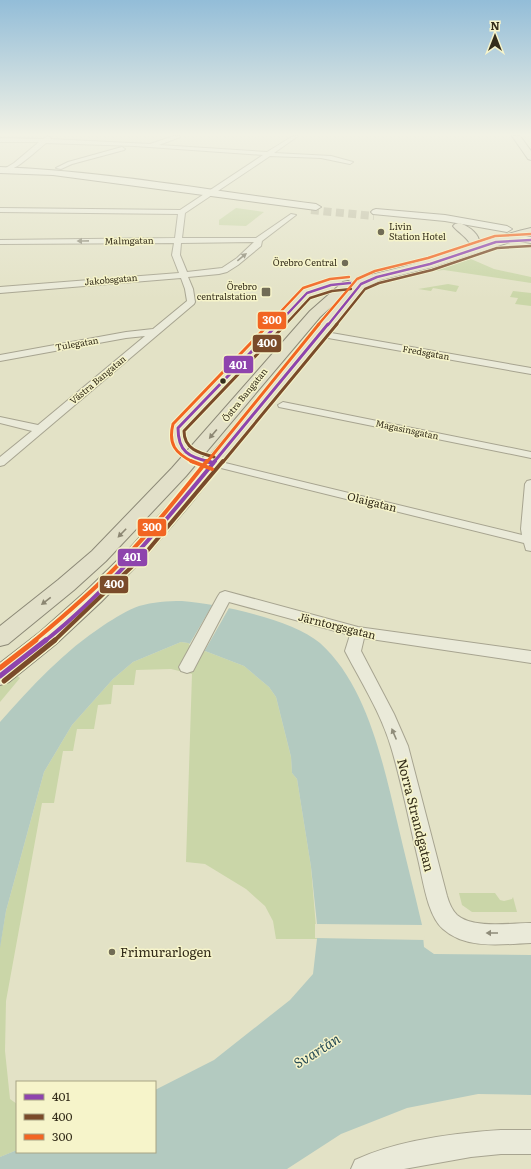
<svg xmlns="http://www.w3.org/2000/svg" width="531" height="1169" viewBox="0 0 531 1169" font-family="Literata,serif">
<style>
.green{fill:#cad6a8}
.water{fill:#b3cac0}
.pier{fill:#e3e2c6}
.lines{fill:none;stroke-linecap:round;stroke-linejoin:round}
.secondary-tunnel{stroke:#c0bea4;stroke-width:8;stroke-dasharray:8 4.5;stroke-linecap:butt}
.street-casing{stroke:#a7a490;stroke-width:2}
.secondary-casing{stroke:#979480;stroke-width:2}
.primary-casing{stroke:#8c8977;stroke-width:2}
.street{fill:#eaead9;fill-rule:evenodd}
.secondary{fill:#eaead9;fill-rule:evenodd}
.primary{fill:#e2e0c9;fill-rule:evenodd}
.bus-1-far3-casing{stroke:#f6f4ca;stroke-width:4}
.bus-1-far2-casing{stroke:#f6f4ca;stroke-width:5}
.bus-1-far1-casing{stroke:#f6f4ca;stroke-width:7}
.bus-1-casing{stroke:#f6f4ca;stroke-width:8}
.bus-2-far3-casing{stroke:#f6f4ca;stroke-width:4}
.bus-2-far2-casing{stroke:#f6f4ca;stroke-width:5}
.bus-2-far1-casing{stroke:#f6f4ca;stroke-width:7}
.bus-2-casing{stroke:#f6f4ca;stroke-width:8}
.bus-3-far3-casing{stroke:#f6f4ca;stroke-width:4}
.bus-3-far2-casing{stroke:#f6f4ca;stroke-width:5}
.bus-3-far1-casing{stroke:#f6f4ca;stroke-width:7}
.bus-3-casing{stroke:#f6f4ca;stroke-width:8}
.bus-1-far3{stroke:#8e44ad;stroke-width:2.5}
.bus-1-far2{stroke:#8e44ad;stroke-width:3}
.bus-1-far1{stroke:#8e44ad;stroke-width:4}
.bus-1{stroke:#8e44ad;stroke-width:5}
.bus-2-far3{stroke:#7a4b2a;stroke-width:2.5}
.bus-2-far2{stroke:#7a4b2a;stroke-width:3}
.bus-2-far1{stroke:#7a4b2a;stroke-width:4}
.bus-2{stroke:#7a4b2a;stroke-width:5}
.bus-3-far3{stroke:#f26522;stroke-width:2.5}
.bus-3-far2{stroke:#f26522;stroke-width:3}
.bus-3-far1{stroke:#f26522;stroke-width:4}
.bus-3{stroke:#f26522;stroke-width:5}
.oneway{fill:#8f8c7a}
.oneway2{fill:#8b8672}
.poi-dot{fill:#716c56;stroke:#f6f4ca;stroke-width:1.5}
.bus-dot{fill:#342d1a;stroke:#f6f4ca;stroke-width:1.5}
.labels{text-anchor:middle;stroke-width:3;stroke-linejoin:round;paint-order:stroke}
.far-poi-label{font-size:9px;fill:#342d1a;stroke:#f6f4ca;text-anchor:end}
.far-street-label{font-size:9px;fill:#342d1a;stroke:#f6f4ca}
.street-label{font-size:11px;fill:#342d1a;stroke:#f6f4ca}
.near-street-label{font-size:13px;fill:#342d1a;stroke:#f6f4ca}
.near-poi-label{font-size:13px;fill:#342d1a;stroke:#f6f4ca;text-anchor:start}
.near-water-label{font-size:14px;font-style:italic;fill:#284c55;stroke:#f6f4ca}
.line-badge{stroke:#f6f4ca;stroke-width:1.5}
.badge-label{font-size:11px;text-anchor:middle;font-weight:bold;fill:#fff}
</style>
<rect width="100%" height="100%" fill="#e3e2c6"/>
<!-- green -->
<g class="green">
<path d="M236,208L264,212L246,226L219,225V220Z"/>
<path d="M471,259L494,269L531,277V283L444,270L423,272Z"/>
<path d="M448,284L459,286L456,292L433,288L431,291L418,289Z"/>
<path d="M513,291L531,293V306L515,304L518,298L510,297Z"/>
<path d="M181,642L188,643L205,651L244,666L269,687L276,697L291,757L292,773L297,779L311,867L317,939H276L273,921L265,906L246,889L205,864L186,862L192,674L171,669L136,670L134,685H113L111,704L98,705L94,729H77L73,751H63L54,803H42L6,1001L5,1051L10,1099L17,1104V1150L0,1157V946L6,911L44,772L72,725L113,679L133,662Z"/>
<path d="M15,674L20,678L0,702V686Z"/>
<path d="M459,893H495L500,900L504,901L512,899L513,897L517,912H472L462,905Z"/>
</g>
<!-- water -->
<path class="water" d="M182,601C218,604 292,619 320,643C367,685 383,763 397,821C405,856 414,890 422,925L424,947L434,954L531,955V1095L478,1094L407,1108L341,1134L287,1169H0V1157L17,1150V1152H155V1090L214,1060L290,1000L313,974L317,939V924L311,867L297,779L292,773L291,757L276,697L269,687L244,666L205,651L188,643L181,642L133,662L113,679L72,725L44,772L6,911L0,948V722C32,686 64,651 104,625C115,618 127,610 139,606C153,602 167,601 182,601Z"/>
<!-- pier -->
<g class="pier">
<path d="M213,604L229,608L204,652L189,645Z"/>
<path d="M315,924L423,925L425,940L315,938Z"/>
</g>
<g class="lines">
<!-- secondary-tunnel -->
<path class="secondary-tunnel" d="M311,210L374,216"/>
<defs>
<g id="street">
<path d="M48,136L51,138L50,139L150,144L174,136H180V137L159,145L267,152L293,136H298L274,153L331,156L353,162L350,164L321,158L270,156L185,213L182,238H256L291,214L296,215L262,241L261,246L238,265L227,272L219,274L188,277L193,289L195,302L194,304L4,465L0,466V457L32,431L0,423V417L38,425L145,336L126,338L0,361V355L126,332L153,329L187,301L185,289L181,278L0,293V287L179,273L172,255L174,243L0,244V240L175,238L178,214L0,212V208L180,210L263,155L135,146L46,143C37,150 15,172 4,171V169L14,163L39,142H0V138L43,139ZM254,242L237,258L222,268L187,272L180,255L181,243Z"/>
<path d="M122,147L125,149L124,150L72,164L61,169L56,168L68,162Z"/>
<path d="M320,331L531,368V374L317,336L315,334L317,332Z"/>
<path d="M283,402L531,452V458L279,407L278,405Z"/>
<path d="M213,460L522,535L521,529L525,484L527,481L531,480V551L526,550L524,543L209,465L207,463L209,461Z"/>
<path d="M225,591L358,627L531,651V663L364,638L361,651L394,714L408,746L447,896C449,903 452,910 457,915C473,929 511,923 531,923V943C503,944 466,950 443,929C427,915 423,879 418,859C409,822 402,783 391,747C381,713 361,682 345,651L350,635L229,602L193,671L187,673L181,671L179,667L218,596L220,593Z"/>
<path d="M501,1130H531V1154H501L471,1157L404,1169H351L355,1160C398,1140 454,1133 501,1130Z"/>
</g>
<g id="secondary">
<path d="M0,167C106,171 211,191 316,204L321,207L316,210L53,175L0,173Z"/>
<path d="M376,209L445,215L507,226L512,229L507,232L445,221L373,214L371,212L373,210Z"/>
<path d="M512,234L531,237V243L508,239L507,237L508,235Z"/>
</g>
<g id="primary">
<path d="M512,136H520L531,151V160L528,159Z"/>
<path d="M459,223C467,225 477,232 479,240L477,242H469C465,236 458,232 453,226L455,224Z"/>
<path d="M531,228V235L434,267L381,280L366,287L187,508L145,557L101,602L56,644L9,682L0,685V663L40,632L85,592L131,547L173,500L346,293L320,317L186,476L106,561L74,590L8,644L0,646V626L58,580L92,551L172,468L310,311L343,282L348,281L354,284C362,275 379,273 390,270C438,258 484,239 531,228Z"/>
</g>
</defs>
<!-- street casing -->
<use href="#street" class="street-casing"/>
<!-- secondary casing -->
<use href="#secondary" class="secondary-casing"/>
<!-- primary casing -->
<use href="#primary" class="primary-casing"/>
<!-- street -->
<use href="#street" class="street"/>
<!-- secondary -->
<use href="#secondary" class="secondary"/>
<!-- primary -->
<use href="#primary" class="primary"/>
<defs>
<g id="bus-1-far3">
<path d="M277,325L307,293L331,285L350,283"/>
<path d="M328,325L361,284L377,277L430,264L496,242L531,240"/>
</g>
<g id="bus-1-far2">
<path d="M210,462C189,457 178,452 178,428L278,324"/>
<path d="M214,462L328,324"/>
</g>
<g id="bus-1-far1">
<path d="M206,461L213,463"/>
<path d="M45,641C109,590 163,524 215,461"/>
</g>
<path id="bus-1" d="M0,676L46,640"/>
<g id="bus-2-far3">
<path d="M285,325L310,298L332,291L351,289"/>
<path d="M336,325L365,289L379,283L432,270L497,248L531,246"/>
</g>
<g id="bus-2-far2">
<path d="M214,457C199,453 184,449 184,431L286,324"/>
<path d="M223,462L337,324"/>
</g>
<path id="bus-2-far1" d="M54,641L143,556L223,461"/>
<path id="bus-2" d="M4,681L55,640"/>
<g id="bus-3-far3">
<path d="M268,325L303,288L330,279L349,277"/>
<path d="M318,325L357,279L375,271L428,258L495,236L531,234"/>
</g>
<g id="bus-3-far2">
<path d="M193,462C175,453 168,444 173,424L269,324"/>
<path d="M207,462L319,324"/>
</g>
<g id="bus-3-far1">
<path d="M191,461L212,469"/>
<path d="M34,641C64,616 93,591 120,563C151,531 179,496 207,461"/>
</g>
<path id="bus-3" d="M0,668L36,640"/>
</defs>
<!-- bus-1-far3 casing -->
<use href="#bus-1-far3" class="bus-1-far3-casing"/>
<!-- bus-1-far2 casing -->
<use href="#bus-1-far2" class="bus-1-far2-casing"/>
<!-- bus-1-far1 casing -->
<use href="#bus-1-far1" class="bus-1-far1-casing"/>
<!-- bus-1 casing -->
<use href="#bus-1" class="bus-1-casing"/>
<!-- bus-2-far3 casing -->
<use href="#bus-2-far3" class="bus-2-far3-casing"/>
<!-- bus-2-far2 casing -->
<use href="#bus-2-far2" class="bus-2-far2-casing"/>
<!-- bus-2-far1 casing -->
<use href="#bus-2-far1" class="bus-2-far1-casing"/>
<!-- bus-2 casing -->
<use href="#bus-2" class="bus-2-casing"/>
<!-- bus-3-far3 casing -->
<use href="#bus-3-far3" class="bus-3-far3-casing"/>
<!-- bus-3-far2 casing -->
<use href="#bus-3-far2" class="bus-3-far2-casing"/>
<!-- bus-3-far1 casing -->
<use href="#bus-3-far1" class="bus-3-far1-casing"/>
<!-- bus-3 casing -->
<use href="#bus-3" class="bus-3-casing"/>
<!-- bus-1-far3 -->
<use href="#bus-1-far3" class="bus-1-far3"/>
<!-- bus-1-far2 -->
<use href="#bus-1-far2" class="bus-1-far2"/>
<!-- bus-1-far1 -->
<use href="#bus-1-far1" class="bus-1-far1"/>
<!-- bus-1 -->
<use href="#bus-1" class="bus-1"/>
<!-- bus-2-far3 -->
<use href="#bus-2-far3" class="bus-2-far3"/>
<!-- bus-2-far2 -->
<use href="#bus-2-far2" class="bus-2-far2"/>
<!-- bus-2-far1 -->
<use href="#bus-2-far1" class="bus-2-far1"/>
<!-- bus-2 -->
<use href="#bus-2" class="bus-2"/>
<!-- bus-3-far3 -->
<use href="#bus-3-far3" class="bus-3-far3"/>
<!-- bus-3-far2 -->
<use href="#bus-3-far2" class="bus-3-far2"/>
<!-- bus-3-far1 -->
<use href="#bus-3-far1" class="bus-3-far1"/>
<!-- bus-3 -->
<use href="#bus-3" class="bus-3"/>
</g>
<!-- one-way arrows -->
<defs><path id="oneway-solid" d="M-6-.8H1V-3.2L6.5 0L1 3.2V.8H-6Z"/></defs>
<g class="oneway">
<use href="#oneway-solid" transform="translate(83 241) rotate(179)"/>
<use href="#oneway-solid" transform="translate(242 257) rotate(-39)"/>
<use href="#oneway-solid" transform="translate(394 734) rotate(-113)"/>
<use href="#oneway-solid" transform="translate(492 933) rotate(180)"/>
</g>
<g class="oneway2">
<use href="#oneway-solid" transform="translate(213 434) rotate(130)"/>
<use href="#oneway-solid" transform="translate(122 533) rotate(134)"/>
<use href="#oneway-solid" transform="translate(46 601) rotate(142)"/>
</g>
<!-- sky -->
<linearGradient id="sky" x2="0" y2="1"><stop stop-color="#93bdd8"/><stop offset="0.45" stop-color="#f2f2e5"/><stop offset="1" stop-color="#f2f2e5" stop-opacity="0"/></linearGradient>
<rect width="531" height="299" fill="url(#sky)"/>
<!-- markers -->
<g class="poi-dot">
<circle cx="381" cy="232" r="4"/>
<circle cx="345" cy="263" r="4"/>
<rect x="261" y="287" width="10" height="10" rx="2"/>
<circle cx="112" cy="952" r="4"/>
</g>
<circle class="bus-dot" cx="223" cy="381" r="3.5"/>
<g class="labels">
<!-- far-poi labels -->
<g class="far-poi-label">
<text x="389" y="230" text-anchor="start">Livin<tspan x="389" dy="10">Station Hotel</tspan></text>
<text x="337" y="266">Örebro Central</text>
<text x="257" y="290">Örebro<tspan x="257" dy="10">centralstation</tspan></text>
</g>
<!-- far-street labels -->
<g class="far-street-label">
<text transform="translate(129 241) rotate(-1)" y="3">Malmgatan</text>
<text transform="translate(111 280) rotate(-5)" y="3">Jakobsgatan</text>
<text transform="translate(77 344) rotate(-10)" y="3">Tulegatan</text>
<text transform="translate(426 353) rotate(10)" y="3">Fredsgatan</text>
<text transform="translate(98 380) rotate(-40)" y="3">Västra Bangatan</text>
<text transform="translate(245 395) rotate(-51)" y="3">Östra Bangatan</text>
<text transform="translate(407 430) rotate(12)" y="3">Magasinsgatan</text>
</g>
<!-- street labels -->
<g class="street-label">
<text transform="translate(372 502) rotate(14)" y="4">Olaigatan</text>
<text transform="translate(337 626) rotate(14)" y="4">Järntorgsgatan</text>
</g>
<!-- near-street labels -->
<g class="near-street-label">
<text transform="translate(416 815) rotate(76)" y="5">Norra Strandgatan</text>
</g>
<!-- near-poi labels -->
<g class="near-poi-label">
<text x="120" y="957">Frimurarlogen</text>
</g>
<!-- near-water labels -->
<g class="near-water-label">
<text transform="translate(317 1051) rotate(-32)" y="5">Svartån</text>
</g>
</g>
<g class="line-badge">
<rect x="257" y="311" width="30" height="19" rx="4" fill="#f26522"/>
<rect x="252" y="334" width="30" height="19" rx="4" fill="#7a4b2a"/>
<rect x="223" y="355" width="31" height="19" rx="4" fill="#8e44ad"/>
<rect x="137" y="518" width="30" height="19" rx="4" fill="#f26522"/>
<rect x="117" y="548" width="31" height="19" rx="4" fill="#8e44ad"/>
<rect x="99" y="575" width="30" height="19" rx="4" fill="#7a4b2a"/>
</g>
<g class="badge-label">
<text x="272" y="324">300</text>
<text x="267" y="347">400</text>
<text x="238" y="369">401</text>
<text x="152" y="531">300</text>
<text x="132" y="561">401</text>
<text x="114" y="588">400</text>
</g>
<!-- legend -->
<rect x="16" y="1081" width="140" height="72" fill="#f6f4ca" stroke="#a8a484"/>
<rect x="24" y="1094" width="20" height="6" fill="#8e44ad" stroke="#a8a484"/>
<text x="52" y="1101" font-size="12" fill="#342d1a">401</text>
<rect x="24" y="1114" width="20" height="6" fill="#7a4b2a" stroke="#a8a484"/>
<text x="52" y="1121" font-size="12" fill="#342d1a">400</text>
<rect x="24" y="1134" width="20" height="6" fill="#f26522" stroke="#a8a484"/>
<text x="52" y="1141" font-size="12" fill="#342d1a">300</text>
<!-- north arrow -->
<g transform="translate(495 36)" stroke="#f6f4ca" stroke-width="3" paint-order="stroke">
<path d="M0-3L7 15L0 10L-7 15Z" fill="#342d1a"/>
<text y="-6" font-size="11" font-weight="bold" text-anchor="middle" fill="#342d1a">N</text>
</g>
</svg>
